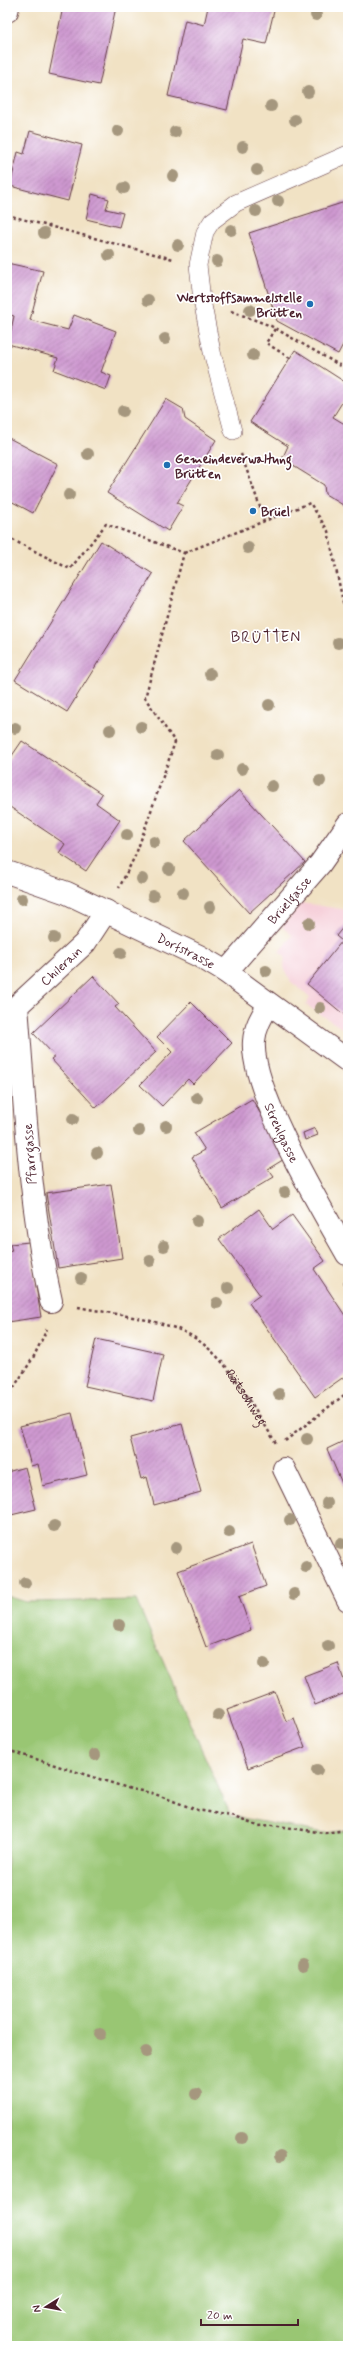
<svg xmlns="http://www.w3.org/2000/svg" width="355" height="2353" viewBox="0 0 355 2353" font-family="Mynerve,sans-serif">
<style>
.built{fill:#f6cfd9}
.green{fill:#99c673;stroke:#72724f}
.building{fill:url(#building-hatch)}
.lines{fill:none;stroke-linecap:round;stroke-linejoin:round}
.lane-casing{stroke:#633c42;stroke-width:18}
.street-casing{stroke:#633c42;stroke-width:24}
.path{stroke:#633c42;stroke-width:2.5;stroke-dasharray:3 3;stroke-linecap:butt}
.lane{stroke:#fff;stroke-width:17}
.street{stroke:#fff;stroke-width:22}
.tree{fill:#a5977e}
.poi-dot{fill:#1f6fb2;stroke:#fff;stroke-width:1.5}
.labels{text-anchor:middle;stroke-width:3.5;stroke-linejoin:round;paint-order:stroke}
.poi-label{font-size:13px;font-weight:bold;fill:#4a1f2b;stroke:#fff;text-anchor:start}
.street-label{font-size:13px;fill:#4a1f2b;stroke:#fff}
.quarter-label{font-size:15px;letter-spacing:1px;fill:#4a1f2b;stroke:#fff}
</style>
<defs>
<pattern id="building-hatch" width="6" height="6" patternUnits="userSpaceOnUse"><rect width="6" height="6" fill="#ce98d0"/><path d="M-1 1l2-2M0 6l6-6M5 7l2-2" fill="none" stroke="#a97ba9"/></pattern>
</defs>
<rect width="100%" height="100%" fill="#fff"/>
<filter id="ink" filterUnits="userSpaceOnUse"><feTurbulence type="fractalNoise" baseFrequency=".025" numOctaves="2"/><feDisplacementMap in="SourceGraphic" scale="8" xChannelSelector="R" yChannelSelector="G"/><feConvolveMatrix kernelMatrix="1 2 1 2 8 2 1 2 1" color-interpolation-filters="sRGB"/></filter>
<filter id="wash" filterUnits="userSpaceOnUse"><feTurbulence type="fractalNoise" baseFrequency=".012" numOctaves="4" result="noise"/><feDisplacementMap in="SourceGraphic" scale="16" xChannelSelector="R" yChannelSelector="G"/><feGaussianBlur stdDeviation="0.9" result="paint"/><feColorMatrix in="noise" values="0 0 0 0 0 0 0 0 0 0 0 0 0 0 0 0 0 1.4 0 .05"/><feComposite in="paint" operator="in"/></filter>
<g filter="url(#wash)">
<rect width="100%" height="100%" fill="#f1e2c4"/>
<!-- built -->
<path class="built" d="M301,903L348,910V1032L306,1005L310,997L291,982L287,975L284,967L285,956L279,952L292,935L282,927Z"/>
<!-- green -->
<path class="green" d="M7,1596L26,1602L136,1600L231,1816L324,1833L348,1830V2346H7Z"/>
<g id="blocks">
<!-- building -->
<g class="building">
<path d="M63,7H116L99,85L49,74Z"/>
<path d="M208,7H275L266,44L243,39L227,110L168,96L185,20L204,25Z"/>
<path d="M30,131L82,145L68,201L10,186L18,152L24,154Z"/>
<path d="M92,194L109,199L106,209L123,213L119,227L86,219Z"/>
<path d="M348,201V335L338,354L277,321L249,233Z"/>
<path d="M7,263L43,271L30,320L68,330L74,315L116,331L101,372L111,376L106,390L54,370L58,358L8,344L14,316L7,314Z"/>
<path d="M295,350L348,384V393L333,417L348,426V508L325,494L324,485L282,459L288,446L250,422Z"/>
<path d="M166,399L183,409L185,419L216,440L177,503L183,506L168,531L107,493Z"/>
<path d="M7,437L58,464L33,513L7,499Z"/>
<path d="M101,541L153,574L67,712L15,680Z"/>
<path d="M22,741L102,794L96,803L120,820L86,871L59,853L65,844L7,805V763Z"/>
<path d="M239,790L305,862L249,913L184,841Z"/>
<path d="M348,840V857L339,850Z"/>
<path d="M348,921V1018L307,984L342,941L336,936Z"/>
<path d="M93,976L119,1004L115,1007L156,1052L96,1108L51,1059L55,1056L33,1033Z"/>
<path d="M191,1002L232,1043L193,1084L188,1079L162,1106L140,1085L172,1052L157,1037Z"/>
<path d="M252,1099L286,1158L268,1169L274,1177L222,1208L192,1157L205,1150L194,1133Z"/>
<path d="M315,1128L318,1135L305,1140L303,1133Z"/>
<path d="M111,1184L122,1258L58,1268L46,1193Z"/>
<path d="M259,1209L273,1229L292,1215L325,1261L314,1269L348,1320V1374L315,1397L249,1303L260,1295L219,1239Z"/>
<path d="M29,1242L41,1317L7,1322V1252L12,1251L10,1244Z"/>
<path d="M96,1339L163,1354L153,1401L85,1386Z"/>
<path d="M72,1413L87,1475L43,1486L38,1464L31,1466L20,1426Z"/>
<path d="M182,1424L201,1492L154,1505L147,1477L141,1479L130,1438Z"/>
<path d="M348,1439V1497L327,1449Z"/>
<path d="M25,1467L36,1509L7,1516V1472Z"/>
<path d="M251,1544L266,1586L239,1596L251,1630L206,1647L178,1571Z"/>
<path d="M338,1663L348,1692L315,1705L304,1676Z"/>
<path d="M275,1692L286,1721L294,1718L305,1747L248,1768L227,1710Z"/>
</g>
</g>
</g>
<g filter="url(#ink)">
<use href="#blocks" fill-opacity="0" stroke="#633c42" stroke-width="1"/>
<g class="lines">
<defs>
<path id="lane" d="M233,431L212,352L202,300L198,265L205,232L212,221L236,203L348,154"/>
<g id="street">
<path d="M7,11L8,7"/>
<path id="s2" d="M7,872L67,893L199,956L226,972L348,1061"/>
<path id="s3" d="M226,972L320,864L348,824"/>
<path id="s4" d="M269,1004C262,1016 255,1027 254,1041C250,1090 321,1208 347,1254"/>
<path id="s5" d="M51,1301C29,1204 25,1105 17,1006L85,943L106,911"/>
<path d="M284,1469L348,1600"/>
</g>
</defs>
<!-- lane casing -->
<use href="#lane" class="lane-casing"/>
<!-- street casing -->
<use href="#street" class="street-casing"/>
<!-- path -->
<g class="path">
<path d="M7,215L173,259"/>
<path d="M231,311L271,326L348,370"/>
<path d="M275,329L266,343L290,358"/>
<path d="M241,454L265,521"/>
<path d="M7,537L70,569L106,524L184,553L145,698L175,742L136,854L119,888"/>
<path d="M184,553L310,503L328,531L343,602L348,616"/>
<path d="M344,1282L348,1288"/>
<path id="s1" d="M78,1307C108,1313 154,1319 180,1330C226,1350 250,1403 276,1443"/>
<path d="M7,1398L33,1358L47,1329"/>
<path d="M285,1441L348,1392"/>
<path d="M7,1750L131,1789L152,1793L197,1810L231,1816L258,1826L272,1825L324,1833L348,1830"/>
</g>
<!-- lane -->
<use href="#lane" class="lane"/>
<!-- street -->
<use href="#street" class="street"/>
</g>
<!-- trees -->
<g class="tree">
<circle cx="316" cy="15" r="6"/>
<circle cx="308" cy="92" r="6"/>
<circle cx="271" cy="106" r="6"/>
<circle cx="295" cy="120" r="6"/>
<circle cx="118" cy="131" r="6"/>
<circle cx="175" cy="132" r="6"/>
<circle cx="243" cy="147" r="6"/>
<circle cx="257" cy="170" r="6"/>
<circle cx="173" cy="176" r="6"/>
<circle cx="124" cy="188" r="6"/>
<circle cx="278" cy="201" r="6"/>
<circle cx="256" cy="211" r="6"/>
<circle cx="231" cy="230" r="6"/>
<circle cx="44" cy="233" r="6"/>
<circle cx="178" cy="245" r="6"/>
<circle cx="109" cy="255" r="6"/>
<circle cx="217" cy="261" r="6"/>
<circle cx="148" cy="300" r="6"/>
<circle cx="250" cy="310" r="6"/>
<circle cx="165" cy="339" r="6"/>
<circle cx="253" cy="355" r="6"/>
<circle cx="123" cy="411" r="6"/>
<circle cx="88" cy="454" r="6"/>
<circle cx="69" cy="495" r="6"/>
<circle cx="248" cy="548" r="6"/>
<circle cx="338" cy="643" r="6"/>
<circle cx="210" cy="674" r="6"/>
<circle cx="269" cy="705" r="6"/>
<circle cx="141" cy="727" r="6"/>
<circle cx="15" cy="728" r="6"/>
<circle cx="110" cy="730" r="6"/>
<circle cx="218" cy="755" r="6"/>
<circle cx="242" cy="769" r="6"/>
<circle cx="320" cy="781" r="6"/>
<circle cx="272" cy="786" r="6"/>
<circle cx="127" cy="835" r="6"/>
<circle cx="154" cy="842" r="6"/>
<circle cx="169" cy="869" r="6"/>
<circle cx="142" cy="879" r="6"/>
<circle cx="183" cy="893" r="6"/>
<circle cx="153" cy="896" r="6"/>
<circle cx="22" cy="899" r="6"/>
<circle cx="210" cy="907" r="6"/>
<circle cx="309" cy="923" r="6"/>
<circle cx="54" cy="938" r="6"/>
<circle cx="121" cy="953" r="6"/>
<circle cx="266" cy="971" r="6"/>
<circle cx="320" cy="1008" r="6"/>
<circle cx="197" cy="1098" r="6"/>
<circle cx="73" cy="1119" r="6"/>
<circle cx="166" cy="1126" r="6"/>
<circle cx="139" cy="1131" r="6"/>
<circle cx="97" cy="1153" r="6"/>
<circle cx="285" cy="1192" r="6"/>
<circle cx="197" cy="1221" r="6"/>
<circle cx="164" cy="1246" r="6"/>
<circle cx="150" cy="1261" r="6"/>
<circle cx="81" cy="1278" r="6"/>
<circle cx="228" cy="1288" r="6"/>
<circle cx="217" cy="1303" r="6"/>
<circle cx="279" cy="1394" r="6"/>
<circle cx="307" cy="1439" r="6"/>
<circle cx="327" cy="1503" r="6"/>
<circle cx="290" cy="1520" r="6"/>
<circle cx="54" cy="1526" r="6"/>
<circle cx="229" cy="1532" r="6"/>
<circle cx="341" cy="1544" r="6"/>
<circle cx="176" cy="1548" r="6"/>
<circle cx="306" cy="1567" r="6"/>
<circle cx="25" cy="1583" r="6"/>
<circle cx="294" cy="1594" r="6"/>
<circle cx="119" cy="1625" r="6"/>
<circle cx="328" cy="1646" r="6"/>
<circle cx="264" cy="1664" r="6"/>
<circle cx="218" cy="1715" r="6"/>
<circle cx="95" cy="1755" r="6"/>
<circle cx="317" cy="1770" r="6"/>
<circle cx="303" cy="1965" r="6"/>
<circle cx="100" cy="2034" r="6"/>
<circle cx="146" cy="2052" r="6"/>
<circle cx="196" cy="2094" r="6"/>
<circle cx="242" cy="2138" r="6"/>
<circle cx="280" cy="2156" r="6"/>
</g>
</g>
<!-- markers -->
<g class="poi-dot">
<circle cx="310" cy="304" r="4"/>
<circle cx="167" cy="465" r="4"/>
<circle cx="253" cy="511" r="4"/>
</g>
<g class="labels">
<!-- poi labels -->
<g class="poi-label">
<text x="302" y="302" text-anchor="end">Wertstoffsammelstelle<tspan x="302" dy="15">Brütten</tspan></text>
<text x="175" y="463">Gemeindeverwaltung<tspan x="175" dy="15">Brütten</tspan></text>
<text x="261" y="516">Brüel</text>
</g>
<!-- street labels -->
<g class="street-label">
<text dy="5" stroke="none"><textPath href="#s3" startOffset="96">Brüelgasse</textPath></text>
<text dy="5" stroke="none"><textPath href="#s2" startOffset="196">Dorfstrasse</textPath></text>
<text dy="5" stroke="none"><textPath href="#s5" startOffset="357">Chilerain</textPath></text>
<text dy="5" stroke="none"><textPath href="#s4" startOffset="137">Strehlgasse</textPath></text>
<text transform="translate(29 1154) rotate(-94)" y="5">Pfarrgasse</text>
<text dy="5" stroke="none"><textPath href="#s1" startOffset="201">Rätschiweg</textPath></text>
</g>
<!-- quarter labels -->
<g class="quarter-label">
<text x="266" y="642">BRÜTTEN</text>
</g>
</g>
<!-- margin -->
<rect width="355" height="2353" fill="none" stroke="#fff" stroke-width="24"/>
<!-- north arrow -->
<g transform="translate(46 2307) rotate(259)" stroke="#ffffff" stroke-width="3" paint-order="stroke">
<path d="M0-3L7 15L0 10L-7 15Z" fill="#4a1f2b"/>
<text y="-6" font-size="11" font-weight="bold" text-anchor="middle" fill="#4a1f2b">N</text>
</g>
<!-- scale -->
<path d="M201 2319v6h97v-6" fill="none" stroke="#4a1f2b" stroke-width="2"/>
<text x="207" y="2319" font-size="12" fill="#4a1f2b" stroke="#ffffff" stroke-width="3" paint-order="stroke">20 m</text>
</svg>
